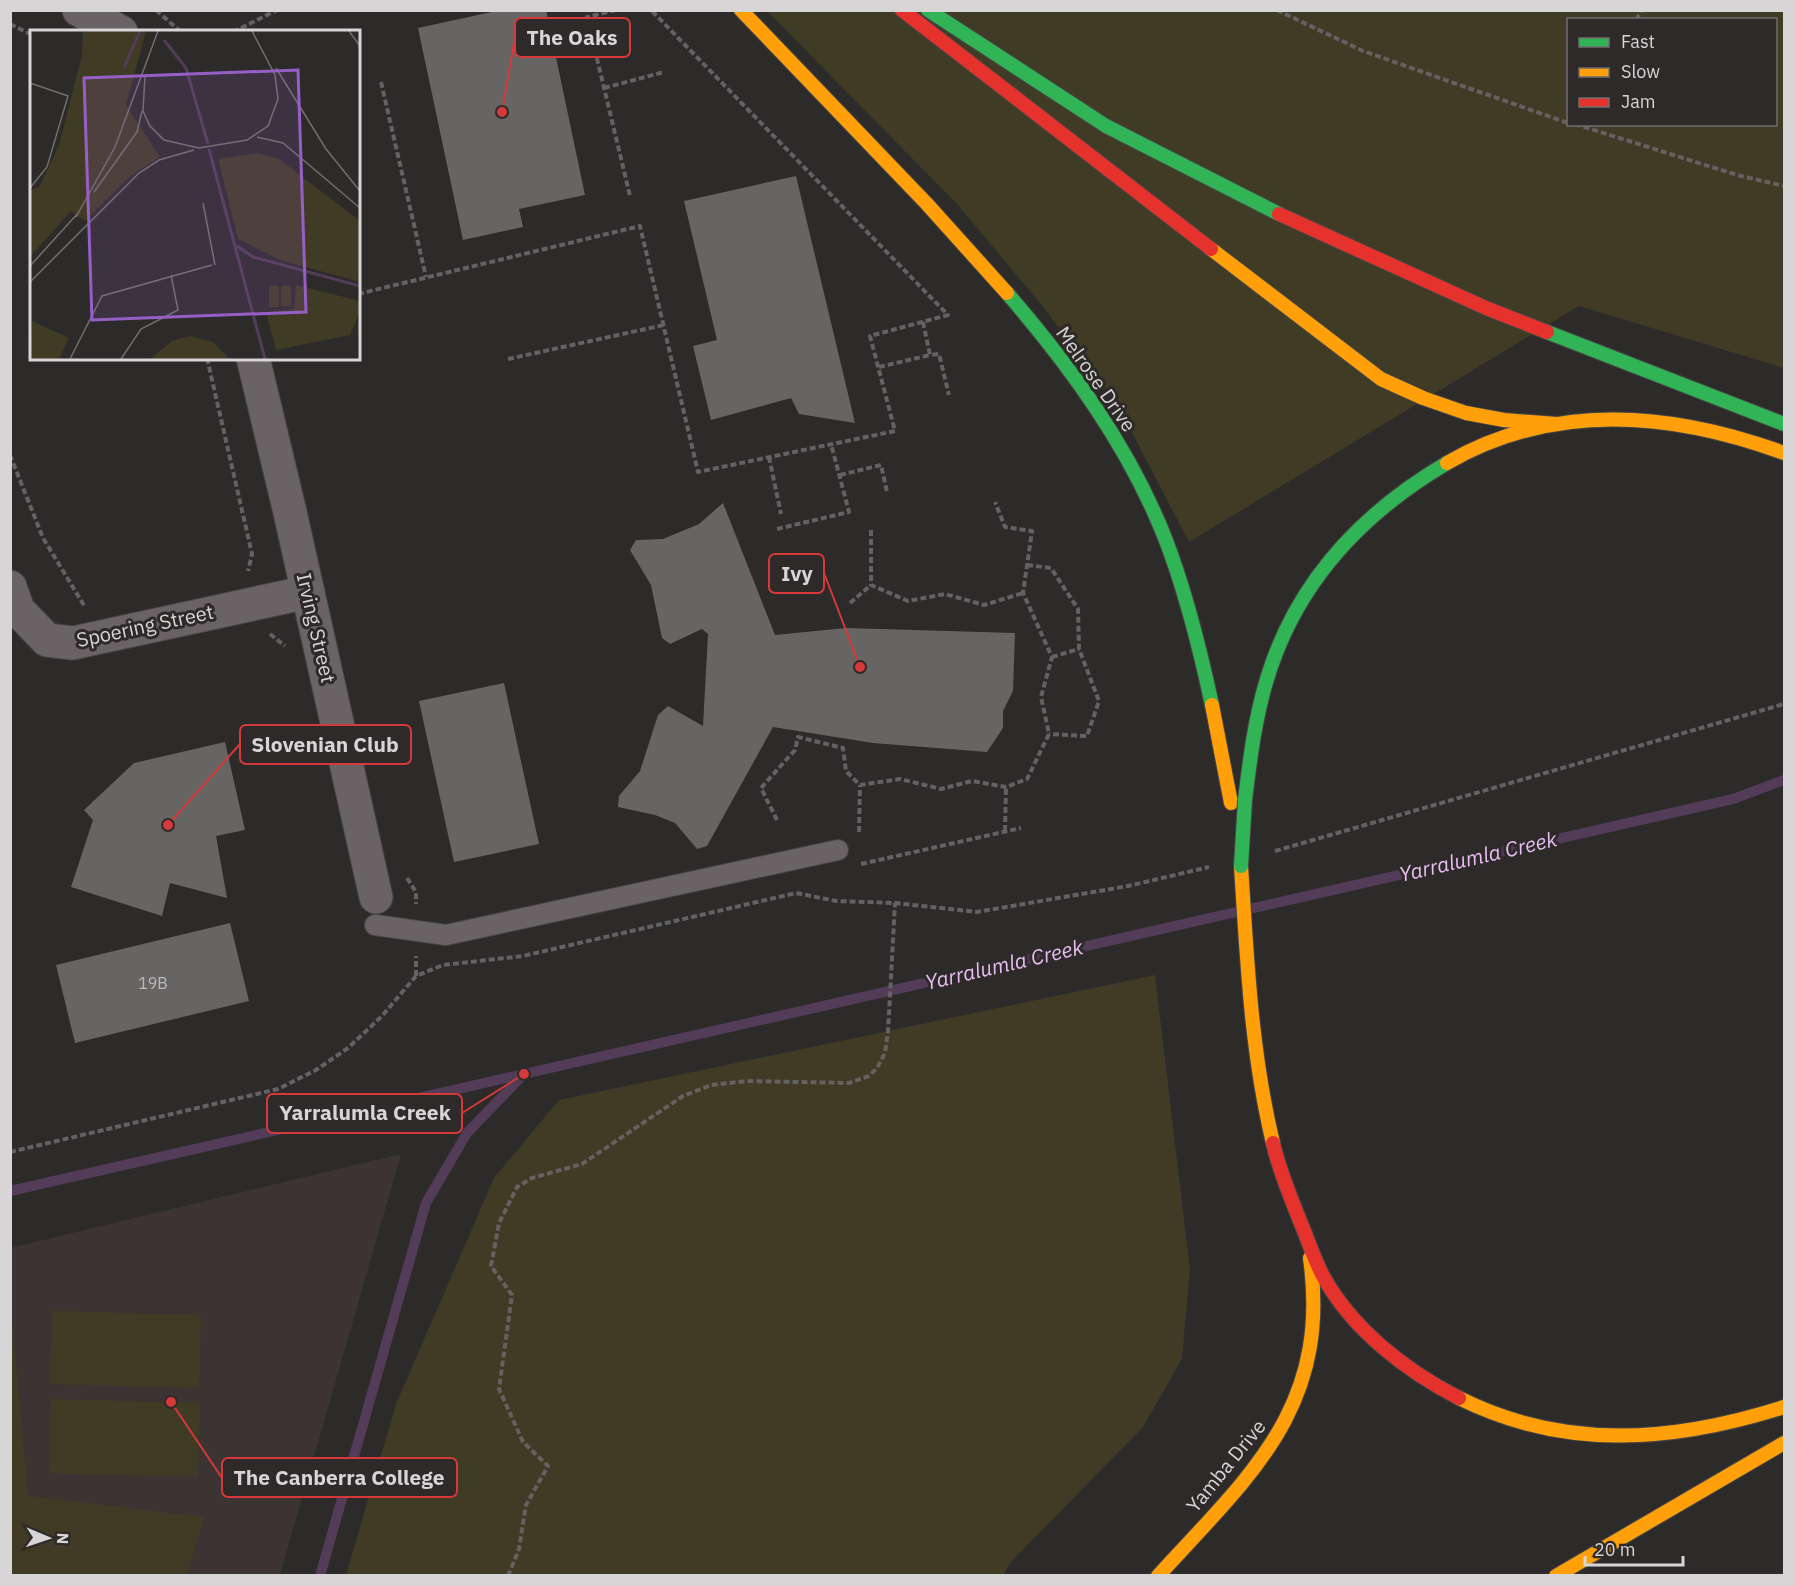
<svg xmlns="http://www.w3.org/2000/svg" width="1795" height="1586" viewBox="0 0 1795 1586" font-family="'IBM Plex Sans',sans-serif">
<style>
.built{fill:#3c3432}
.green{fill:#403b25;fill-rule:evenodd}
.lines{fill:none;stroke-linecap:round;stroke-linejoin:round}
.stream{stroke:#523c57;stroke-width:10}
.building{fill:#666564}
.lane-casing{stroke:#474645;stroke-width:22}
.street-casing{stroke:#474645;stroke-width:35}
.fast-casing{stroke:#474645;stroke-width:16}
.slow-casing{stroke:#474645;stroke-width:16}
.jam-casing{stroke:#474645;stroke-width:16}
.path{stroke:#636161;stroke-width:4;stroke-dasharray:6 3;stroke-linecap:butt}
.lane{stroke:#696366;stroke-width:20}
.street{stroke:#696366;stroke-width:33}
.fast{stroke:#30b455;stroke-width:14}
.slow{stroke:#ff9f0a;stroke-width:14}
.jam{stroke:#e5322d;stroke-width:14}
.fast-bridge-casing{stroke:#474645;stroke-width:16;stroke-linecap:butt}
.fast-bridge{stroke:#30b455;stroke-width:14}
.labels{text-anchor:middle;stroke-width:6;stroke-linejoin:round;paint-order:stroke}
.number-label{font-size:16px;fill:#bbb9b9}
.street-label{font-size:20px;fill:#d7d5d5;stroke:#2d2a29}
.water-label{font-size:21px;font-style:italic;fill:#eabef3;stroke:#2d2a29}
.inset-river{fill:none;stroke:#523c57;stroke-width:3}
.inset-road{fill:none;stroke:#706f6e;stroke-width:1.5}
.view{fill:#975fc6;fill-opacity:0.15;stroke:#975fc6;stroke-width:3}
.inset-edge{fill:none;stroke:#d7d5d5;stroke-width:3}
.leader{fill:none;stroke:#d63939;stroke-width:2}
.callout-dot{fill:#d63939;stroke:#2d2a29;stroke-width:2}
.callout{fill:#2d2a29;stroke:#d63939;stroke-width:2}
.callout-label{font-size:21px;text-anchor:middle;font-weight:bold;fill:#d7d5d5}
</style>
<rect width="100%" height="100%" fill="#2c2b2a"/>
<!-- built -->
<path class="built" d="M401,1154L280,1575H11L10,1248Z"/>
<!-- green -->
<g class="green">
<path d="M767,11H1784V368L1579,306L1189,542L1116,402L1040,303L956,203ZM1568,20H1776V124H1568Z"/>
<path d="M1155,975L1190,1269L1182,1359L1143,1427L1011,1562L1003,1575H346L396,1404L494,1178L559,1100Z"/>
<path d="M10,1300L28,1496L204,1517L187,1575H11Z"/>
<path d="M52,1311L201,1315L199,1388L50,1384Z"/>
<path d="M51,1399L200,1403L198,1477L49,1473Z"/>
</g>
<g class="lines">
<!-- stream -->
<g class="stream">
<path d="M10,1191L1733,799L1784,780"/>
<path d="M320,1576L426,1203L467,1133L523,1075"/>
</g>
</g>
<!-- building -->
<g class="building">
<path d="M501,10H546L585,195L519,209L523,227L463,240L418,28Z"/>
<path d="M796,176L855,423L799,414L791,398L711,420L693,346L717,340L684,201Z"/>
<path d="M723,503L775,635L846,628L1015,633L1013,691L1003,711V728L987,752L873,743L773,727L707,846L697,849L675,823L655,815L618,807L619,796L640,771L658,715L668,706L703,726L708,634L702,629L670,644L662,638L651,585L630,550L636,540L663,539L699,524Z"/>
<path d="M504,683L539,844L454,862L419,701Z"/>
<path d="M225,742L245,830L216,836L227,898L170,883L162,916L71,887L93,820L84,810L134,763Z"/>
<path d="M230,923L249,1001L75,1043L56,965Z"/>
</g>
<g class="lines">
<defs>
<path id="lane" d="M375,925L446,935L838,850"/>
<g id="street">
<path d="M79,10L121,32"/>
<path d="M253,358L289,508L376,897"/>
<path d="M10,587L18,610L47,640L73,643L308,592"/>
</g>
<g id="fast">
<path d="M928,10L1106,126L1279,214"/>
<path d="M1007,293C1071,367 1129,447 1165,538C1186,592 1200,649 1212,705"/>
<path d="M1547,332L1784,424"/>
<path d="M1245,800C1250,759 1255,718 1267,679C1296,583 1362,513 1447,463"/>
</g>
<g id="slow">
<path d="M741,10L927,204L1007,293"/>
<path d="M1211,249L1381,379L1423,398L1466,413L1504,420L1557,424"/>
<path d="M1447,463C1554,401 1672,412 1784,453"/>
<path d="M1212,705L1231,803"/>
<path d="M1241,866C1247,959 1251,1052 1273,1143"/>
<path d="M1459,1398C1565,1451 1674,1442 1784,1407"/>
<path d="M1158,1576C1250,1475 1331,1408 1310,1258"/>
<path d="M1556,1576L1784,1443"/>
</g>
<g id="jam">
<path d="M902,10L1211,249"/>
<path d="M1279,214L1486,308L1547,332"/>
<path d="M1273,1143C1279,1170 1290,1196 1300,1221C1308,1240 1314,1259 1323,1276C1352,1329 1406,1371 1459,1398"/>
</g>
</defs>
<!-- lane casing -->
<use href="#lane" class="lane-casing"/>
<!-- street casing -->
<use href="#street" class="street-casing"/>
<!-- fast casing -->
<use href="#fast" class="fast-casing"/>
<!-- slow casing -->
<use href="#slow" class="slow-casing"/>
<!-- jam casing -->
<use href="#jam" class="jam-casing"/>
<!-- path -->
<g class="path">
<path d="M156,10L181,32"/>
<path d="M616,10L587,17L630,196"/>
<path d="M1277,10L1363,51L1568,123"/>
<path d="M1636,20L1642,10"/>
<path d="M10,24L32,35"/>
<path d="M233,32L277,10"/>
<path d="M381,82L426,277"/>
<path d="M604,88L664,72"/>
<path d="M1575,124L1737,175L1784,186"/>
<path d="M358,294L640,226L698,472L895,431L870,336L948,315L651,10"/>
<path d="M923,322L930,355L939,354L949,395"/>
<path d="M207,358L252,554L248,571"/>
<path d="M508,359L664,325"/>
<path d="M879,367L930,355"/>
<path d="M10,455L43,538L85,607"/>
<path d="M769,457L781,514"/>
<path d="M840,475L881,465L887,492"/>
<path d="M777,529L849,512L831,444"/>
<path d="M871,530V585L908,601L945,594L984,605L1023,593"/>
<path d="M1027,565L1051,568L1078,609L1079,649L1099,701L1087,736L1049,734"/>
<path d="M850,603L871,585"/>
<path d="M270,634L285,646"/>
<path d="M1052,657L1079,649"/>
<path d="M777,820L761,788L795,750L798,737L843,748L846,771L860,785L900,779L941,789L972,781L1006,787L1027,779L1049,734L1041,697L1052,657L1023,593L1032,531L1005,527L995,502"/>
<path d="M1005,831L1006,787"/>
<path d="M859,832L860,785"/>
<path d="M1275,851L1784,704"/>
<path d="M861,864L1021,828"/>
<path d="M407,878L416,892V904"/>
<path d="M416,976V956"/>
<path d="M10,1152L278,1089L316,1070L348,1048L382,1016L416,976L443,965L523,956L796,893L836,901L895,903L977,912L1128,886L1209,867"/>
<path d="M508,1576L519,1549L526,1505L548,1466L523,1442L499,1389L512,1295L491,1266L499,1223L517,1187L532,1178L582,1164L683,1096L711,1085L747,1081L849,1083L869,1076L877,1068L885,1053L888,1032L895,903"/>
</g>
<!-- lane -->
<use href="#lane" class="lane"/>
<!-- street -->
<use href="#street" class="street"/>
<!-- fast -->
<use href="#fast" class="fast"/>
<!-- slow -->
<use href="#slow" class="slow"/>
<!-- jam -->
<use href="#jam" class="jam"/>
<defs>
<path id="fast-bridge" d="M1241,866L1245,800"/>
</defs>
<!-- fast-bridge casing -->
<use href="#fast-bridge" class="fast-bridge-casing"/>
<!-- fast-bridge -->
<use href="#fast-bridge" class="fast-bridge"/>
</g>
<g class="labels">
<!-- number labels -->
<g class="number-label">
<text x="153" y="989">19B</text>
</g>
<!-- street labels -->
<g class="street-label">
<text transform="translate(1096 379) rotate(55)" y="7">Melrose Drive</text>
<text transform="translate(145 626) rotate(-12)" y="7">Spoering Street</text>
<text transform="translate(316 628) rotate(77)" y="7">Irving Street</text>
<text transform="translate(1226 1466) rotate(-51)" y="7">Yamba Drive</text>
</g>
<!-- water labels -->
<g class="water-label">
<text transform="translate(1478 857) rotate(-13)" y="7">Yarralumla Creek</text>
<text transform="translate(1004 965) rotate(-13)" y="7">Yarralumla Creek</text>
</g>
</g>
<!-- overview -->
<g transform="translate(30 30)">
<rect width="330" height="330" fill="#2c2b2a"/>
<path d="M53,1H116L96,75L130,127L98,148L55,191L41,181L0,227V161L10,156L29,115L52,25ZM228,123L249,129L330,191V252L250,230L208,209L188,129ZM266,255L330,271V282L320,305L246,320L236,282L264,279ZM249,256V277H239V256ZM261,256V276H251V256ZM2,291L39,308L29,329H0ZM160,306L183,312L200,329H120L142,311Z" fill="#403b25"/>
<path class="inset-river" d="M134,10L156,38L178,114M94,38L110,1M179,119L235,329M207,216L223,227L330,256"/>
<path class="inset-road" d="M319,1L330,16M246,38L296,119L330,161M115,45L113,81L120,96L134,110L169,118L217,110L238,96L248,69L245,45L222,1M0,53L38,66L17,137L0,158M227,107L253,113L330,178M64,162L107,102L112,81M173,173L185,235M46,187L85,117L128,1M0,236L49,182M0,252L109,143L129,130L164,120M40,329L72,266L182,235M91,329L111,299L148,280L141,245"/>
<path class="view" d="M268,40L276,282L62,290L54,48Z"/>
<rect width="330" height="330" class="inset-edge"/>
</g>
<!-- callouts -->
<path class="leader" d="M502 112L515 37M860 667L824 573M168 825L240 744M524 1074L462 1113M171 1402L222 1478"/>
<g class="callout-dot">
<circle cx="502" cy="112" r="6"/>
<circle cx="860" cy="667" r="6"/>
<circle cx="168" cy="825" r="6"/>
<circle cx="524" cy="1074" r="6"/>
<circle cx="171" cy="1402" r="6"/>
</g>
<g class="callout">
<rect x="515" y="18" width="115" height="39" rx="6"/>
<rect x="769" y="554" width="55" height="39" rx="6"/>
<rect x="240" y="725" width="171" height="39" rx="6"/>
<rect x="267" y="1094" width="195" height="39" rx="6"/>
<rect x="222" y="1458" width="235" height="39" rx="6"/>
</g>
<g class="callout-label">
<text x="572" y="45">The Oaks</text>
<text x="797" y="581">Ivy</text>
<text x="325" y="752">Slovenian Club</text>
<text x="365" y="1120">Yarralumla Creek</text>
<text x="339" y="1485">The Canberra College</text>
</g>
<!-- border -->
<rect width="1795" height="1586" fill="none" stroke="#d7d5d5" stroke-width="24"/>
<!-- legend -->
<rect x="1567" y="18" width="210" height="108" fill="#2d2a29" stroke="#716e6e" stroke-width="1.5"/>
<rect x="1579" y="38" width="30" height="9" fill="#30b455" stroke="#716e6e" stroke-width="1.5"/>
<text x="1621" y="48" font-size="18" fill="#d7d5d5">Fast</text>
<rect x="1579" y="68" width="30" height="9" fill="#ff9f0a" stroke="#716e6e" stroke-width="1.5"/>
<text x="1621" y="78" font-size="18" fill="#d7d5d5">Slow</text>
<rect x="1579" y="98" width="30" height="9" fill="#e5322d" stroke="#716e6e" stroke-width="1.5"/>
<text x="1621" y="108" font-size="18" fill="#d7d5d5">Jam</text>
<!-- north arrow -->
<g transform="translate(48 1538) rotate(92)" stroke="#2d2a29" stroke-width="4.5" paint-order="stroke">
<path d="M0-4.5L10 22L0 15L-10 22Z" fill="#d7d5d5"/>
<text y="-9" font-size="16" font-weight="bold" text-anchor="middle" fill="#d7d5d5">N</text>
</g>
<!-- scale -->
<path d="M1585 1556v9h98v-9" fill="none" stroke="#d7d5d5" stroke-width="3"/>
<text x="1594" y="1556" font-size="18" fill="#d7d5d5" stroke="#2d2a29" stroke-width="4.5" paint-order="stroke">20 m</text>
</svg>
